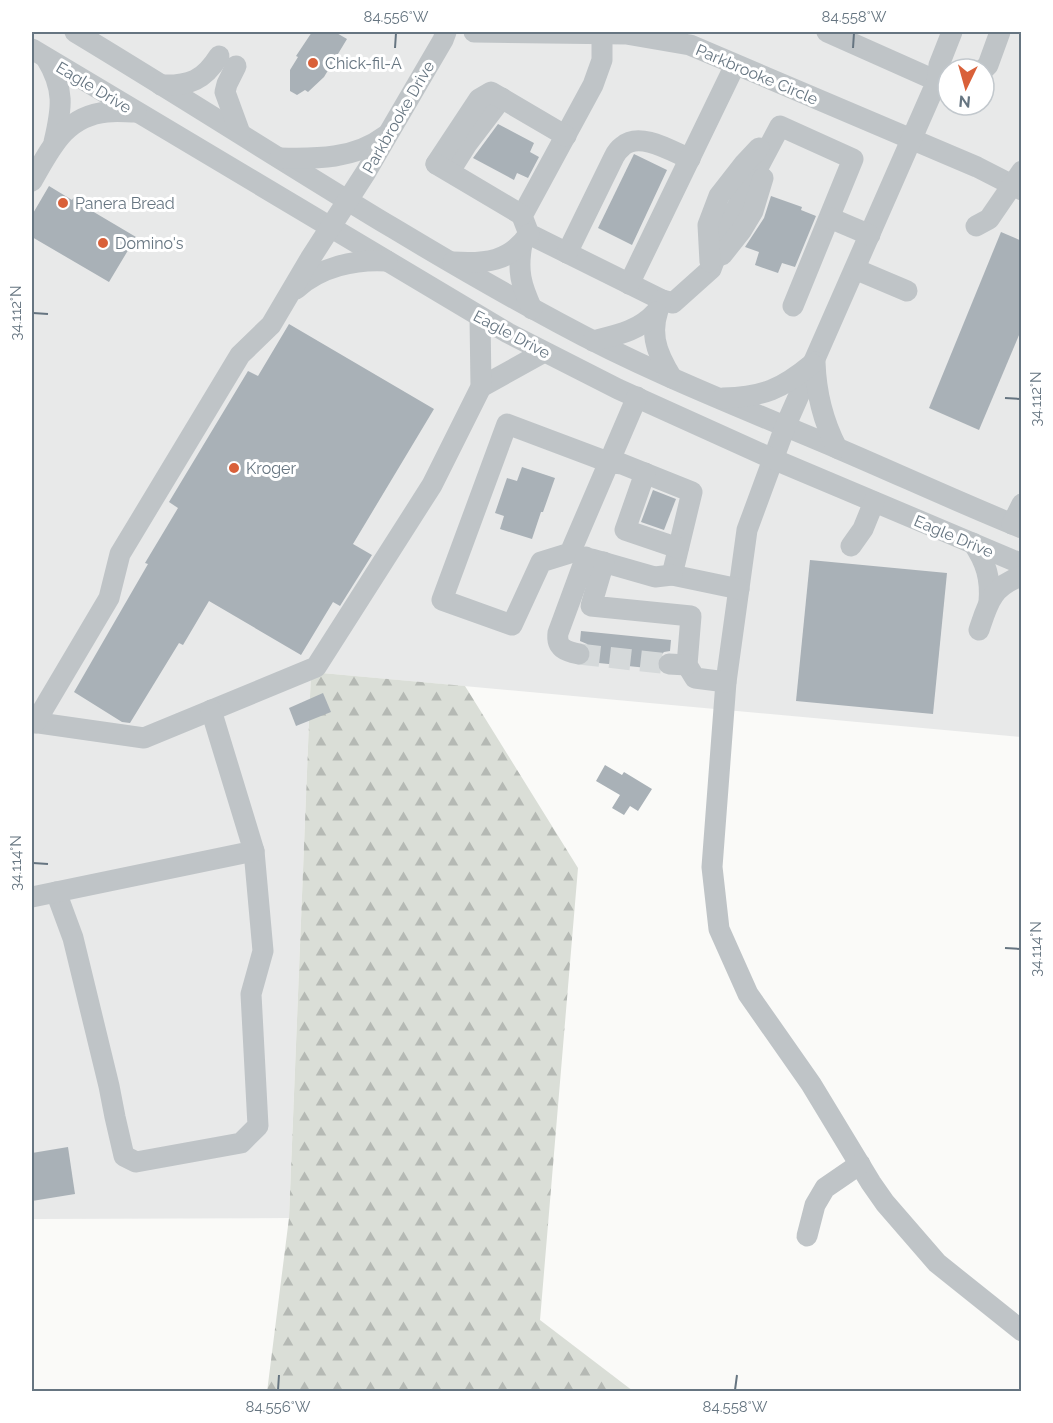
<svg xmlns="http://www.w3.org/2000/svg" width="1053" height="1423" viewBox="0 0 1053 1423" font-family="Raleway,sans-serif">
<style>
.built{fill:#e8e9e9;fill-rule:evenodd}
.forest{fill:url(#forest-firs)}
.building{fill:#a9b1b7}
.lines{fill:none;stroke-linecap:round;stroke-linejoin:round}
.minor-tunnel{stroke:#d5d9da;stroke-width:21;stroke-dasharray:21 10;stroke-linecap:butt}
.minor{stroke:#bfc4c7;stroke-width:21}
.ticks{fill:none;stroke:#667581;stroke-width:2}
.poi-dot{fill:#d96039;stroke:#fff;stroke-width:2}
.labels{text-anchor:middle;stroke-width:6;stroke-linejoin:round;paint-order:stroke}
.poi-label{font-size:16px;fill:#667581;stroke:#fff;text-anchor:start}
.street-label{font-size:16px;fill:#667581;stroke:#fff}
.neatline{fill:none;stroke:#667581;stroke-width:2}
.ticks-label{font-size:15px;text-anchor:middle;fill:#667581}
</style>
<defs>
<pattern id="forest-firs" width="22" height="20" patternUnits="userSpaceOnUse" patternTransform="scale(1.5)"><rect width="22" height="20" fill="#daded7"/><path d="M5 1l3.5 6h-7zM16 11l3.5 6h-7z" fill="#b5b9b4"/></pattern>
</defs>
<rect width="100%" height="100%" fill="#fafaf8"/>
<!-- built -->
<path class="built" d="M32,32H1021V737L311,672L289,1218L32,1219ZM948,69H984V105H948Z"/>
<!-- forest -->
<path class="forest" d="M311,672L465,686L578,868L540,1320L633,1391L267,1392L289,1218Z"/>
<!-- building -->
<g class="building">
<path d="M312,32H335L347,39L324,77L308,92L305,90L297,95L290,91V70L298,57L296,56Z"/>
<path d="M498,124L534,143L530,152L539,157L528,178L517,173L514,180L473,158Z"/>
<path d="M634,154L667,170L632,245L598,228Z"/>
<path d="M49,186L72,200L75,195L90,203L87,208L136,237L109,282L32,237V215Z"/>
<path d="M771,196L802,207L801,210L816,216L795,267L782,263L778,273L755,265L759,252L745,247L764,218Z"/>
<path d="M1001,232L1022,241V328L979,430L929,408Z"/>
<path d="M289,324L434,409L353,544L372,555L340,606L333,602L301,655L209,601L183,645L179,643L130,723L122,722L74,692L148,564L145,563L178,508L169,502L248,371L258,376Z"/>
<path d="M522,467L555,478L543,512H541L532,539L500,529L504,516L495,513L507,478L517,481Z"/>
<path d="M653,490L676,499L664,530L641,522Z"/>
<path d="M810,560L947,573L933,714L796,701Z"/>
<path d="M581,631L671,640L670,651L664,652L659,657L656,663L657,669L589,662L591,657V651L587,644L580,641Z"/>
<path d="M323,693L331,712L296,726L289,708Z"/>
<path d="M605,765L622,775L624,772L652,789L638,811L630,806L624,815L612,808L620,795L596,781Z"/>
<path d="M68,1147L75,1194L32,1201V1153Z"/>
</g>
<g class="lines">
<!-- minor-tunnel -->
<path class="minor-tunnel" d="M579,654L669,664"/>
<!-- minor -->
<g class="minor">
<path d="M75,32C236,129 393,234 559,323C649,372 745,409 839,449C900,475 960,503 1022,528"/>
<path d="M474,32L626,34L690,45L977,167L1022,190"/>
<path d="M827,32L937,81L785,427L747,530L726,682L712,867L719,929L748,994L811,1084L871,1183L885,1203L937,1263L1022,1331"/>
<path d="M602,34V60L593,85L522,216L529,234L662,300L673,303L711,269L727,226L780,126L853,159L793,306"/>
<path d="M32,49L508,333L618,389L773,459L1022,564"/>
<path d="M46,58C65,89 62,108 54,142"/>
<path d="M236,66L227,84L225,92L240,133"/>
<path d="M984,69L988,65L1000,32"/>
<path d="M948,84L937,81L939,65L952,32"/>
<path d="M161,85C190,86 204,80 219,56"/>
<path d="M280,158C316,159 355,159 385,136"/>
<path d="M455,163L467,144L502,98"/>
<path d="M436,164L479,99L491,92L566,136"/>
<path d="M436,164L522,215"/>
<path d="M32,181C51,148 65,116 107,112C117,111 126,112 136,112"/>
<path d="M830,218L870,235"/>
<path d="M976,226L989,219L1022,171"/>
<path d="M522,244C517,271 521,285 532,309"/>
<path d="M567,253L614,157C616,153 619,149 623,146C640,131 673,152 690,159"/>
<path d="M722,255L741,231L753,211L763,178"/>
<path d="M453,262C485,264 510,262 529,234"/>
<path d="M710,262L708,225L719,196L744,164L759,148"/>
<path d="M855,269L907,291"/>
<path d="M629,284L735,65"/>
<path d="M296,289C320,267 355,259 387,261"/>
<path d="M662,300C648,330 655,351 672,378"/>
<path d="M593,341C617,335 639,331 656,312"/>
<path d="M815,362C816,392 823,421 837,448"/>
<path d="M481,387L544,352"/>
<path d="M637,397L570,553L541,562L512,625L442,600L507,424L608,462L622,464L692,492L672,575L739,589"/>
<path d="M723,398C763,397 782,389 812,364"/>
<path d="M645,473L625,530L678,548"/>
<path d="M1012,524L1022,504"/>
<path d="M973,543C986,562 991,579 989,602"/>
<path d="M851,546L863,529L874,502"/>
<path d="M592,559L655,577L672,575"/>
<path d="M604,562L591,606L691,616L687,665L695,678L726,682"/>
<path d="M979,630C988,603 992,586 1022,576"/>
<path d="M579,654C565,651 556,648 558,633L586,557"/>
<path d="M669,664L687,665"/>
<path d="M32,722L144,738L316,667L432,485L481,387L480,317"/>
<path d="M35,723L109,598L120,554L240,355L271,325L310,259L366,172L443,40L446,32"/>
<path d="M56,892L73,938L109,1086L115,1117L124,1156L136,1162L241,1143L258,1126L251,994L263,951L254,851"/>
<path d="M32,897L254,851L211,710"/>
<path d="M807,1236L815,1205L825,1188L860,1164"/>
</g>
</g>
<!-- ticks -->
<path class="ticks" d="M395,48L396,33M853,48L854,33M33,313L48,314M1005,398L1020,399M33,863L48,864M1005,948L1020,949M278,1390L279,1375M735,1390L737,1375"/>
<!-- markers -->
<g class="poi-dot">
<circle cx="313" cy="63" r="6"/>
<circle cx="63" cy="203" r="6"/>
<circle cx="103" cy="243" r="6"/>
<circle cx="234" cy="468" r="6"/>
</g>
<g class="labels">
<!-- poi labels -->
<g class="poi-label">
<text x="325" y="69">Chick-fil-A</text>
<text x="75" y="209">Panera Bread</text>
<text x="115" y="249">Domino's</text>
<text x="246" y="474">Kroger</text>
</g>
<!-- street labels -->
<g class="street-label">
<text transform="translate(757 74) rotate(23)" y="6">Parkbrooke Circle</text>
<text transform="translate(94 87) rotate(31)" y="6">Eagle Drive</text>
<text transform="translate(398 117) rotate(-60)" y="6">Parkbrooke Drive</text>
<text transform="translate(512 334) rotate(28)" y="6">Eagle Drive</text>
<text transform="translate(954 536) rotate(23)" y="6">Eagle Drive</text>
</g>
</g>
<!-- border -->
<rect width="1053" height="1423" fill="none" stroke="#ffffff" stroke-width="66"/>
<!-- north arrow -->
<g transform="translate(966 87) rotate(185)"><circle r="28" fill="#ffffff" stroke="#c2c8cd" stroke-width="1.5"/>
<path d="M0-4.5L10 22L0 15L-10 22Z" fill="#d96039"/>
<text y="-9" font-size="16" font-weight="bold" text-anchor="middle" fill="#667581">N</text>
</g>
<rect x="33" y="33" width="987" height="1357" class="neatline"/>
<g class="ticks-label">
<text x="396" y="22">84.556°W</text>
<text x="854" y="22">84.558°W</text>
<text transform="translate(16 313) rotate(-90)" y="5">34.112°N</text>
<text transform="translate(1036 399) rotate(-90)" y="5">34.112°N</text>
<text transform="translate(16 863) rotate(-90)" y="5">34.114°N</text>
<text transform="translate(1036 949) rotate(-90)" y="5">34.114°N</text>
<text x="278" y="1412">84.556°W</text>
<text x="735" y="1412">84.558°W</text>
</g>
</svg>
